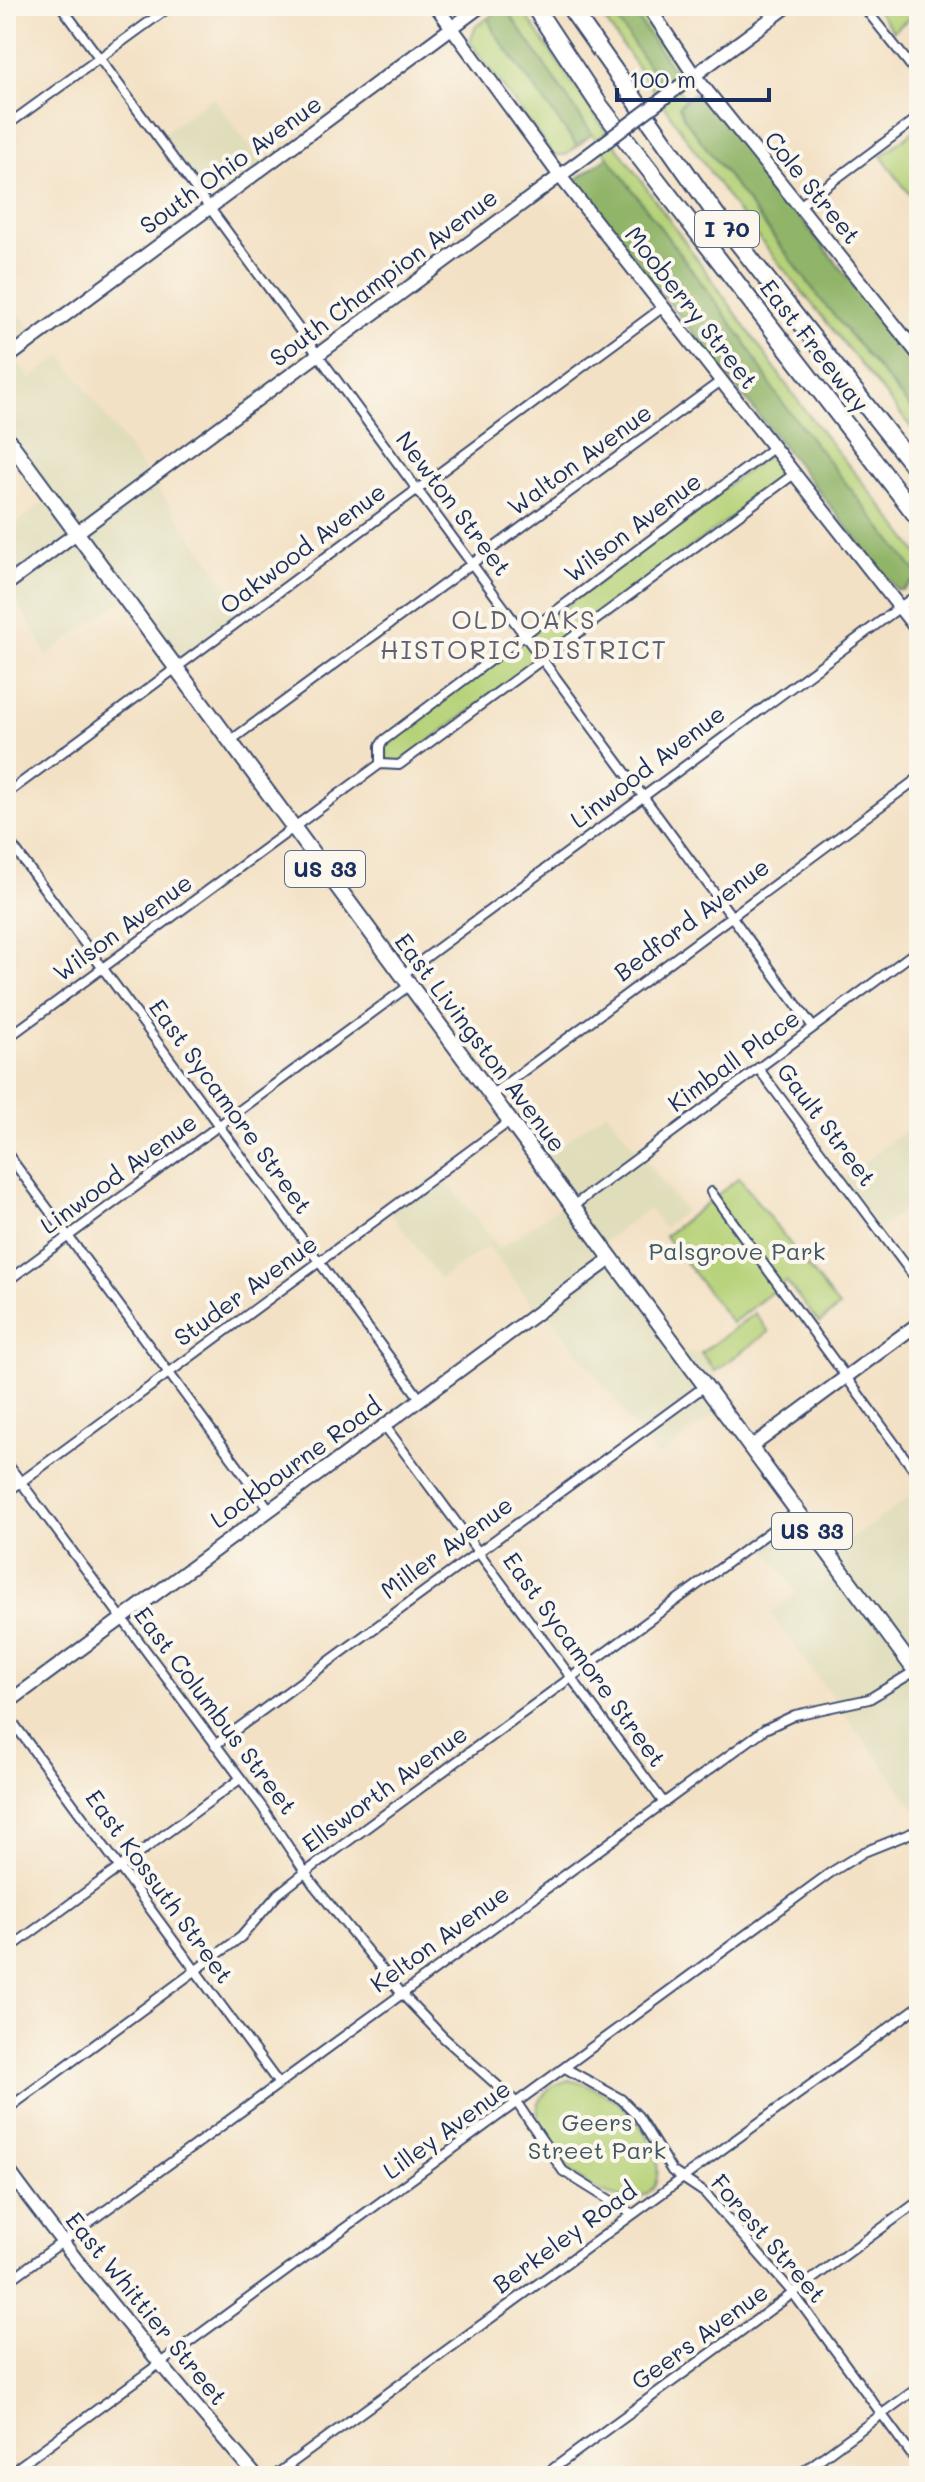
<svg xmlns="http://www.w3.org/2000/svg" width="925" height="2482" viewBox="0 0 925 2482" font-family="Mali,sans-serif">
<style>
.built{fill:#e0ddbb}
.green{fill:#b6d278;stroke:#68806b;stroke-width:2}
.forest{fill:#90b468;stroke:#567263;stroke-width:2}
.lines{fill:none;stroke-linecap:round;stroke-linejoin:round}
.street-casing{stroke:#3b4a6d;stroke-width:12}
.secondary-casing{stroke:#3b4a6d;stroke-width:16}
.primary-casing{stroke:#3b4a6d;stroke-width:18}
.highway-casing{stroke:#3b4a6d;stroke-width:20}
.street{stroke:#fff;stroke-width:8}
.secondary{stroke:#fff;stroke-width:12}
.primary{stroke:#fff;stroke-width:14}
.highway{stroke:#fff;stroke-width:16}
.secondary-bridge-casing{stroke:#3b4a6d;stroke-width:16;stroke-linecap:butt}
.secondary-bridge{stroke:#fff;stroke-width:12}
.labels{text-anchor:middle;stroke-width:8;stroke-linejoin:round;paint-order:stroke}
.shield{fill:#fbf7ec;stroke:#5e6b89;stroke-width:2}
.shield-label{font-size:22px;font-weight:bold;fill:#1b2f5e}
.street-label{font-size:24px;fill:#1b2f5e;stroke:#fbf7ec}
.park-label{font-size:24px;fill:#425864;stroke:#fbf7ec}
.neighbourhood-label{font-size:26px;letter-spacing:2px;fill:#616070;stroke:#fbf7ec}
</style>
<rect width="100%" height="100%" fill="#fbf7ec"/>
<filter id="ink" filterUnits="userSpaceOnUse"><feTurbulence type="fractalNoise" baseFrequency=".0125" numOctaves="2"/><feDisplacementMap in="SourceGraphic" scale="16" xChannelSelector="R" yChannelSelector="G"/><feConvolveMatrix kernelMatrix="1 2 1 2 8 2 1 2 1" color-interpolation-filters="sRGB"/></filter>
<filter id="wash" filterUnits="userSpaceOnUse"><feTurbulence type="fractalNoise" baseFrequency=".006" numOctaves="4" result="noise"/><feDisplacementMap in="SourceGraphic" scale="32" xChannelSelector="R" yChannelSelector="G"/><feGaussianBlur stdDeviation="1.8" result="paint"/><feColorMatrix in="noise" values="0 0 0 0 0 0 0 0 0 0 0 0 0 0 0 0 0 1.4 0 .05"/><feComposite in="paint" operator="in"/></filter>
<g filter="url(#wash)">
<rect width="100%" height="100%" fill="#f3e1c5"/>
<!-- built -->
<g class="built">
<path d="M212,97L265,166L210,207L158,137Z"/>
<path d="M6,295L36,336L12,354L31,379L62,356L247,613L176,667L125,598L47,655L6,582V532L50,497L6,436Z"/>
<path d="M606,1111L685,1210L664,1228L648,1209L602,1243L684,1352L701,1353L715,1371L725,1408L657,1457L550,1316L537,1310L488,1246L440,1279L388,1210L439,1171L499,1249L569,1200L540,1161Z"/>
<path d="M919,1120V1198L880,1229L842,1179Z"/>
<path d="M919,1490V1814L770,1613L797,1592L757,1538L798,1510L831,1554Z"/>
</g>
<!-- green -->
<g class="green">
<path d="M504,6H520C605,134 697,257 785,383C826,442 877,496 919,555V576L778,397L743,339L608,157Z"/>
<path d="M595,6H608L660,82L671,78L685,99L679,106L684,118L825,305L919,418V437L737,211Z"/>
<path d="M629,6H641L675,56L674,72Z"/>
<path d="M874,6H919V11L893,31Z"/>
<path d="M488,18L494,32L577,146L566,155H553L470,42L476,26Z"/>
<path d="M919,127V207L881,156Z"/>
<path d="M772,452L790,474L397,765L381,763L385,741Z"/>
<path d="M739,1178L839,1307L819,1323L786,1281L732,1323L665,1236Z"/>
<path d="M755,1313L769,1332L715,1371L701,1353Z"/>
<path d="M569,2080C603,2088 628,2105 647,2135C661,2157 667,2200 627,2198C586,2196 533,2146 538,2103L551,2086Z"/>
</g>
<!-- forest -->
<g class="forest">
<path d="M504,6L592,134L577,146L494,32L488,18Z"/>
<path d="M608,6H629L674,72L671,78L660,83Z"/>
<path d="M698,89L919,367V418L825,305L684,118L679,106Z"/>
<path d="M608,157L743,339L778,397L919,576L903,590H897L575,184L577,179Z"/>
</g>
</g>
<g filter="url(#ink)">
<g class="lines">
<defs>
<g id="street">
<path d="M61,6L813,1027"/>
<path d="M863,6L919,76"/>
<path d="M6,126L171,6"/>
<path d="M798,207L919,117"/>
<path d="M230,741L721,381"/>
<path d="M380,764V746L384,740L773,448"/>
<path d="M6,794L662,308"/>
<path d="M6,837L421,1400"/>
<path d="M402,975L919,593"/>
<path d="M6,1039L380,764L399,765L794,474"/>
<path d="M758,1068L919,1283"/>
<path d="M491,1095L917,779L919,781"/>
<path d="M6,1152L270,1510"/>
<path d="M711,1192L919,1477"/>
<path d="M573,1206L919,949"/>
<path d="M6,1282L410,985"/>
<path d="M385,1426L664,1803"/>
<path d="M6,1462L262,1807L313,1884L402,1994L443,2037L517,2103L563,2171L632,2214"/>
<path d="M6,1493L510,1121"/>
<path d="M6,1713L279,2084"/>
<path d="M215,1745L705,1386"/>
<path d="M6,1951L240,1779"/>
<path d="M565,2068L621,2099L638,2116L672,2171L705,2193L793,2293L919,2465"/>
<path d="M6,2110L241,1937L278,1894L306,1872L798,1511"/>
<path d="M6,2283L765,1729L795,1715L869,1699L915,1671"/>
<path d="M6,2476L830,1873L864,1852L919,1830"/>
<path d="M274,2476L919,2006"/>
<path d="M543,2476L919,2201"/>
<path d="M797,2476L919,2387"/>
</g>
<g id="secondary">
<path d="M436,6L560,176L919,632"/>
<path d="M648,6L694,75L919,355"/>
<path d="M680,86L788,6"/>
<path d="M6,359L481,6"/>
<path d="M6,585L584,158"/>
<path d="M751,1447L919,1323"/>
<path d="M6,1704L612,1258"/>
<path d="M6,2167C84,2274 169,2376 256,2476"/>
</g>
<path id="primary" d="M6,437L919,1676"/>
<g id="highway">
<path d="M534,6L600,106L919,519"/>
<path d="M569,6L717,216L919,473"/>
</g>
</defs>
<!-- street casing -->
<use href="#street" class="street-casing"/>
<!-- secondary casing -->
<use href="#secondary" class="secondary-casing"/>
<!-- primary casing -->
<use href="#primary" class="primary-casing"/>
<!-- highway casing -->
<use href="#highway" class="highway-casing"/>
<!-- street -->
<use href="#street" class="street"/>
<!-- secondary -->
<use href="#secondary" class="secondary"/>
<!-- primary -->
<use href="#primary" class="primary"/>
<!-- highway -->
<use href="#highway" class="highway"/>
<defs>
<path id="secondary-bridge" d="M584,158L680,86"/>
</defs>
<!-- secondary-bridge casing -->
<use href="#secondary-bridge" class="secondary-bridge-casing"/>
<!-- secondary-bridge -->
<use href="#secondary-bridge" class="secondary-bridge"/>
</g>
</g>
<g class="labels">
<!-- shield labels -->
<g class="shield">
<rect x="695" y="211" width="64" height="36" rx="6"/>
<rect x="285" y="851" width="80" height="36" rx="6"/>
<rect x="772" y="1513" width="80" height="36" rx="6"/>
</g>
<g class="shield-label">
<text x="727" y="237">I 70</text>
<text x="325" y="877">US 33</text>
<text x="812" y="1539">US 33</text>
</g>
<!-- street labels -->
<g class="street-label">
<text transform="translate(231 165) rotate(-36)" y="8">South Ohio Avenue</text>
<text transform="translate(812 188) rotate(51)" y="8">Cole Street</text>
<text transform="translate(384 278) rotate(-37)" y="8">South Champion Avenue</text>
<text transform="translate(691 308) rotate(52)" y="8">Mooberry Street</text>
<text transform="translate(814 346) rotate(52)" y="8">East Freeway</text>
<text transform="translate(580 460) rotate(-36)" y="8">Walton Avenue</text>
<text transform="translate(453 504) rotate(53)" y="8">Newton Street</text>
<text transform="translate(633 528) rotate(-37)" y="8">Wilson Avenue</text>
<text transform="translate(303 549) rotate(-37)" y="8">Oakwood Avenue</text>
<text transform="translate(648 767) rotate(-37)" y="8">Linwood Avenue</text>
<text transform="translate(692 920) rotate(-37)" y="8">Bedford Avenue</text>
<text transform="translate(123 928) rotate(-36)" y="8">Wilson Avenue</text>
<text transform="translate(480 1043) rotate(53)" y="8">East Livingston Avenue</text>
<text transform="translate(734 1061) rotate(-36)" y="8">Kimball Place</text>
<text transform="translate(230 1107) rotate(54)" y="8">East Sycamore Street</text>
<text transform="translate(826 1125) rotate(53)" y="8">Gault Street</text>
<text transform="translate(119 1174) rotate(-36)" y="8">Linwood Avenue</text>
<text transform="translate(246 1291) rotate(-36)" y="8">Studer Avenue</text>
<text transform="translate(296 1463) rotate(-36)" y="8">Lockbourne Road</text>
<text transform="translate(447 1548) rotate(-36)" y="8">Miller Avenue</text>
<text transform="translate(584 1660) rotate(54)" y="8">East Sycamore Street</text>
<text transform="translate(215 1711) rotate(53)" y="8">East Columbus Street</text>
<text transform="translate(385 1789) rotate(-36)" y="8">Ellsworth Avenue</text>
<text transform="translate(159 1887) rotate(54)" y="8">East Kossuth Street</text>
<text transform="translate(440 1939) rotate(-36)" y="8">Kelton Avenue</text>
<text transform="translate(447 2130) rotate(-36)" y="8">Lilley Avenue</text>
<text transform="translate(565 2238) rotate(-36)" y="8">Berkeley Road</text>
<text transform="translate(768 2239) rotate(49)" y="8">Forest Street</text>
<text transform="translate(146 2309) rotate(51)" y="8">East Whittier Street</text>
<text transform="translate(700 2337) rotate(-36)" y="8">Geers Avenue</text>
</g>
<!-- park labels -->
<g class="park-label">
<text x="737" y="1260">Palsgrove Park</text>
<text x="597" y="2131">Geers<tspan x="597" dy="28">Street Park</tspan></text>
</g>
<!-- neighbourhood labels -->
<g class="neighbourhood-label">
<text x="524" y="629">OLD OAKS<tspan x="524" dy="30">HISTORIC DISTRICT</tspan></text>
</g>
</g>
<!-- margin -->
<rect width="925" height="2482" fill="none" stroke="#fbf7ec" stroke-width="32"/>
<!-- scale -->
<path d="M617 88v12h152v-12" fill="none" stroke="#1b2f5e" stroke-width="4"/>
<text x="629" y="88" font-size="24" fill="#1b2f5e" stroke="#fbf7ec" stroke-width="6" paint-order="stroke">100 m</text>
</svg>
